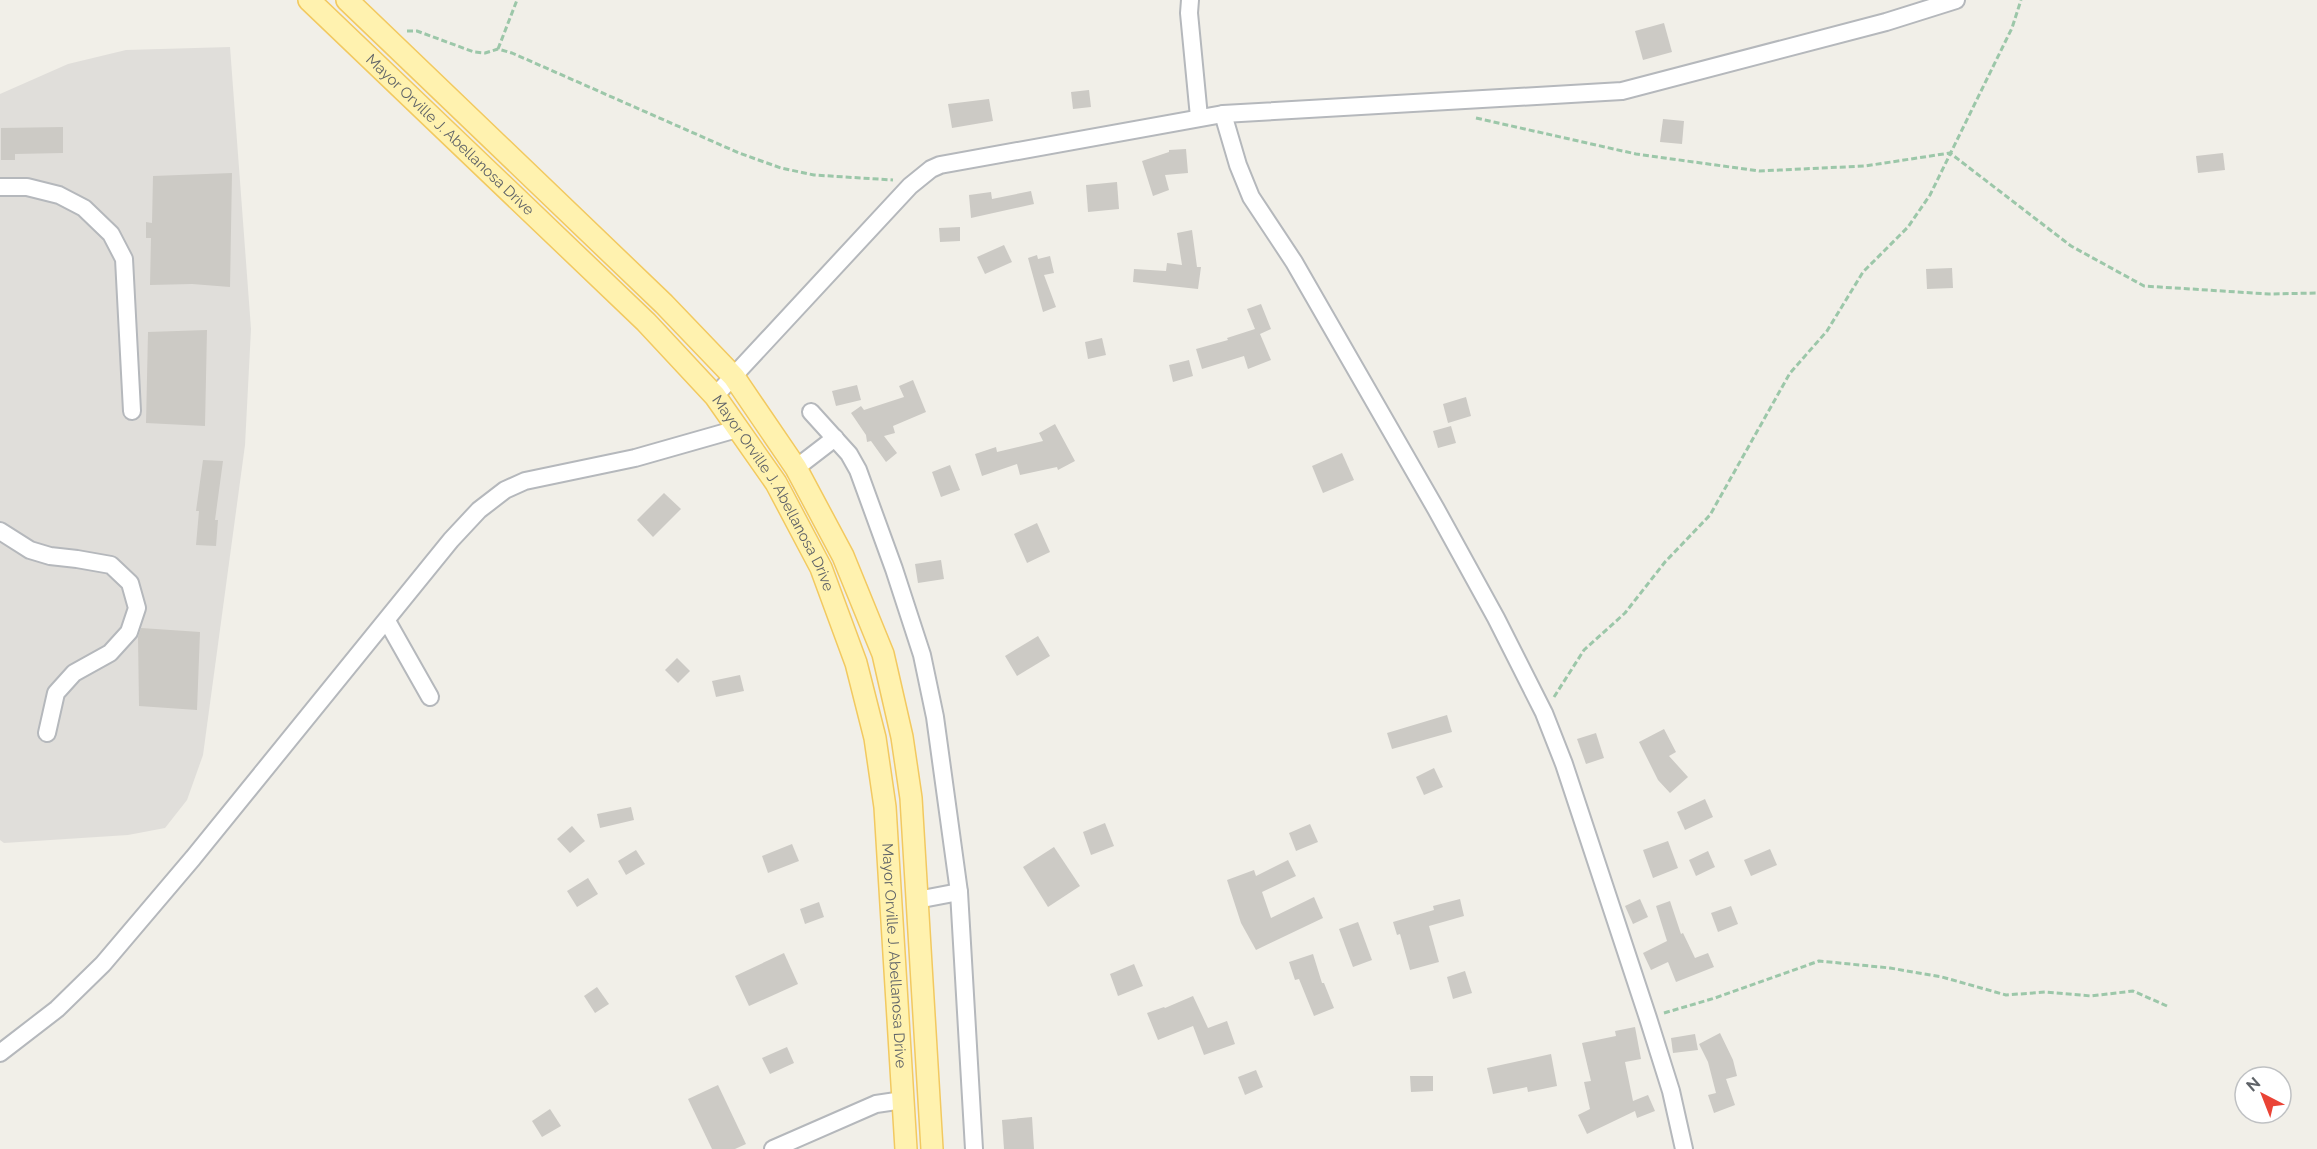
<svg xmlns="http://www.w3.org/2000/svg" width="2317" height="1149" viewBox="0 0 2317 1149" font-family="Raleway,sans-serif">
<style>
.industrial{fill:#e0deda}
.building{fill:#cccac5}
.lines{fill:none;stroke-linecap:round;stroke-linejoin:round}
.minor-casing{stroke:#b5b8bc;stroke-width:20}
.major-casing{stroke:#f2c960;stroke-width:24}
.path{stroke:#9cc7a9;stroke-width:3;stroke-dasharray:6 3;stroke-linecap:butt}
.minor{stroke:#fff;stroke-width:16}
.major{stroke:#fff2af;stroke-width:21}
.labels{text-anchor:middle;stroke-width:5;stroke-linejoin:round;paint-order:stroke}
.street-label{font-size:15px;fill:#5f6368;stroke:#fff}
</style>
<rect width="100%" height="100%" fill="#f1efe8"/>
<!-- industrial -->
<path class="industrial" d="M230,47L251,329L245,445L203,755L187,800L165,828L128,835L4,843L0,840V94L68,64L126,50Z"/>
<!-- building -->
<g class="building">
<path d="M1664,23L1672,52L1643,60L1635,31Z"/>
<path d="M1089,90L1091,107L1073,109L1071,92Z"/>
<path d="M989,99L993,121L952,128L948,104Z"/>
<path d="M1663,119L1684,121L1682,144L1660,142Z"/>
<path d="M63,127V153L15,154V160H1V128Z"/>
<path d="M1186,149L1188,173L1165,175L1169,190L1153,196L1142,161L1169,152V150Z"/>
<path d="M2223,153L2225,170L2198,173L2196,156Z"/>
<path d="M232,173L230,287L192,284L150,285L151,238H146V222L152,223L153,176Z"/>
<path d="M1117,182L1119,209L1088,212L1086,185Z"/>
<path d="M1031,191L1034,204L971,218L969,195L991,192L992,199Z"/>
<path d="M960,227V241L940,242L939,228Z"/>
<path d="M1192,230L1197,267H1201L1198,289L1133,282L1134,269L1166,271L1167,263L1182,265L1177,233Z"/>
<path d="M1004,245L1012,262L985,274L977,257Z"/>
<path d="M1037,255L1038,259L1050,256L1054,273L1044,275L1056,307L1043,312L1028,258Z"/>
<path d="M1952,268L1953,288L1927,289L1926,269Z"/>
<path d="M1261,304L1271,329L1260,334L1271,360L1248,369L1244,356L1202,369L1196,349L1228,340L1227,338L1255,329L1247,309Z"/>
<path d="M207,330L205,426L146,423L148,332Z"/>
<path d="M1102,338L1106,355L1088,359L1085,342Z"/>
<path d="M1189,360L1193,376L1173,382L1169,365Z"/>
<path d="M913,380L926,412L893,426L895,433L884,436L897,453L886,462L871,441L867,442L866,435L851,413L861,406L864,410L904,397L899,386Z"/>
<path d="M857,385L861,400L836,406L832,391Z"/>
<path d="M1466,397L1471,416L1448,423L1443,404Z"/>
<path d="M1055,424L1075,461L1058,470L1057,467L1020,475L1017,464L982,476L975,454L996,447L997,452L1043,441L1039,433Z"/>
<path d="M1451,426L1456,443L1438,448L1433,431Z"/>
<path d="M1342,453L1354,480L1323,493L1312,466Z"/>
<path d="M203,460L223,461L215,520H218L216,546L196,545L199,511H196Z"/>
<path d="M950,465L960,490L941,497L932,472Z"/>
<path d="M664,493L681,509L653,537L637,520Z"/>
<path d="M1037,523L1050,552L1027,563L1014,534Z"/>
<path d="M941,560L944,579L918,583L915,564Z"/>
<path d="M141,628L200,632L197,710L139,706L138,637Z"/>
<path d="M1038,636L1050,656L1017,676L1005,656Z"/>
<path d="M677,658L690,671L678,683L665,670Z"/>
<path d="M740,675L744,691L716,697L712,681Z"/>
<path d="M1447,715L1452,732L1392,749L1387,733Z"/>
<path d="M1664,729L1676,752L1669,756L1688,777L1670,793L1658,780L1639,742Z"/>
<path d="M1596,733L1604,758L1586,764L1577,739Z"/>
<path d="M1434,768L1443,787L1424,795L1416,777Z"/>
<path d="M1705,799L1713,817L1685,830L1677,812Z"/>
<path d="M631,807L634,820L600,828L597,814Z"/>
<path d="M1105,823L1114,846L1091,855L1083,832Z"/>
<path d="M1310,824L1318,842L1296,851L1289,833Z"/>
<path d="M572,826L585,841L570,853L557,839Z"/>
<path d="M1668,841L1678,868L1653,878L1643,850Z"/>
<path d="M792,844L799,861L768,873L762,856Z"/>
<path d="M1054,847L1080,886L1048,907L1023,867Z"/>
<path d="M1770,849L1777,865L1751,876L1744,860Z"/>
<path d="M636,850L645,864L626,875L618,861Z"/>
<path d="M1708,851L1715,867L1696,876L1689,860Z"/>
<path d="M1288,860L1296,876L1262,892L1271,918L1314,897L1323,918L1256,950L1241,923L1227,880L1254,870L1256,876Z"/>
<path d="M588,878L598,894L577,907L567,891Z"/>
<path d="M1460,899L1464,916L1429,926L1439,962L1410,970L1400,934L1397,935L1393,922L1434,910L1433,906Z"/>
<path d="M1640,899L1648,917L1633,924L1625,906Z"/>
<path d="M1670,901L1681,934L1683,933L1695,958L1708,953L1714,967L1676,982L1668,962L1651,970L1643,953L1667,941L1656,906Z"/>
<path d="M819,902L824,917L805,924L800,909Z"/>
<path d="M1731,906L1738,924L1718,932L1711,913Z"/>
<path d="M1358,922L1372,960L1353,967L1339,929Z"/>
<path d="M784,953L798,984L749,1006L735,976Z"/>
<path d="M1313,954L1322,983H1324L1334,1008L1314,1016L1299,979L1295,980L1289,962Z"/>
<path d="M1134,964L1143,986L1118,996L1110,974Z"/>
<path d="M1465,971L1472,993L1453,999L1447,977Z"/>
<path d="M597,987L609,1004L595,1013L584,996Z"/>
<path d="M1193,996L1208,1028L1227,1021L1235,1044L1204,1055L1193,1026L1158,1040L1147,1013L1164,1007L1165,1008Z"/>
<path d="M1635,1027L1641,1059L1625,1062L1633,1101L1648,1095L1655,1111L1637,1118L1635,1111L1587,1134L1578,1115L1590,1109L1584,1082L1591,1081L1582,1043L1616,1036L1615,1031Z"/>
<path d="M1720,1033L1733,1060L1737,1076L1726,1079L1735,1105L1714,1113L1708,1095L1716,1093L1708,1062L1699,1044Z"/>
<path d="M1695,1034L1698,1050L1673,1053L1671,1038Z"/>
<path d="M787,1047L794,1063L770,1074L762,1058Z"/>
<path d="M1551,1054L1557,1086L1528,1092L1527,1087L1493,1094L1487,1068Z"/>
<path d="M1256,1070L1263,1087L1245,1095L1238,1077Z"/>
<path d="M1410,1076H1433V1091L1411,1092Z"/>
<path d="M718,1085L746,1144L735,1149H712L688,1099Z"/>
<path d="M550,1109L561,1126L542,1137L532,1121Z"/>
<path d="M1032,1117L1034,1149H1004L1002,1120Z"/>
</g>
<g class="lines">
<defs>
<g id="minor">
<path d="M1190,0L1189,13L1199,117"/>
<path d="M1223,114L1238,165L1251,197L1294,262L1436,509L1496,618L1544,713L1564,764L1648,1018L1671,1091L1684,1149"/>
<path d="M0,187H27L59,195L84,208L111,234L124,259L132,411"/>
<path d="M715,396L910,186L931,169L940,165L1223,114L1622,91L1886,22L1956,0"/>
<path d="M811,412L849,454L858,470L894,569L922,655L935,717L959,892"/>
<path d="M796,468L835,438"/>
<path d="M0,531L30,550L50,556L77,559L111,565L130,583L137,608L129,632L110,653L74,673L56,693L47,733"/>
<path d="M387,621L430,697"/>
<path d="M917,900L959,892L974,1149"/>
<path d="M0,1053L57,1009L103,964L193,858L451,540L479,510L505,490L525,481L635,458L737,429"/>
<path d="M773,1149L876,1104L903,1100"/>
</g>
<g id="major">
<path id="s1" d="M309,0L646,322L715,396L776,483L821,568L856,663L875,738L885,807L906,1149"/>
<path d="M347,0L664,304L734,377L796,468L843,556L883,654L902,737L911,798L932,1149"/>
</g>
</defs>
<!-- minor casing -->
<use href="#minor" class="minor-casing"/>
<!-- major casing -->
<use href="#major" class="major-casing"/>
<!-- path -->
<g class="path">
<path d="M407,31H417L474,52L485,53L498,49L512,53L739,153L781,168L814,175L893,180"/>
<path d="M498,49L517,0"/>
<path d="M1476,118L1636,154L1759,171L1865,166L1950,153L2071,246L2144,286L2269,294L2317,293"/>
<path d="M1554,697L1584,650L1625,613L1665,562L1710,515L1790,373L1827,331L1863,272L1908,227L1930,195L2012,28L2021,0"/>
<path d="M1664,1013L1715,998L1819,961L1890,968L1942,977L2006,995L2046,992L2091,996L2133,991L2167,1006"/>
</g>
<!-- minor -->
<use href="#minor" class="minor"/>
<!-- major -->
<use href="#major" class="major"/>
</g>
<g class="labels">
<!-- street labels -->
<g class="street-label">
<text dy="5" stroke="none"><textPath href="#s1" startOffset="195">Mayor Orville J. Abellanosa Drive</textPath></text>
<text dy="5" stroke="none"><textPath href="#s1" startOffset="681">Mayor Orville J. Abellanosa Drive</textPath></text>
<text dy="5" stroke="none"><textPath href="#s1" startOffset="1167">Mayor Orville J. Abellanosa Drive</textPath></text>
</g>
</g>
<!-- north arrow -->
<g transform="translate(2263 1095) rotate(318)"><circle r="28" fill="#ffffff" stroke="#bfc1c3" stroke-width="1.5"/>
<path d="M0-4.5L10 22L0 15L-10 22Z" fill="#ea4335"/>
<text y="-9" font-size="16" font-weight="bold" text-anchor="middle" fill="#5f6368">N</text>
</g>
</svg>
